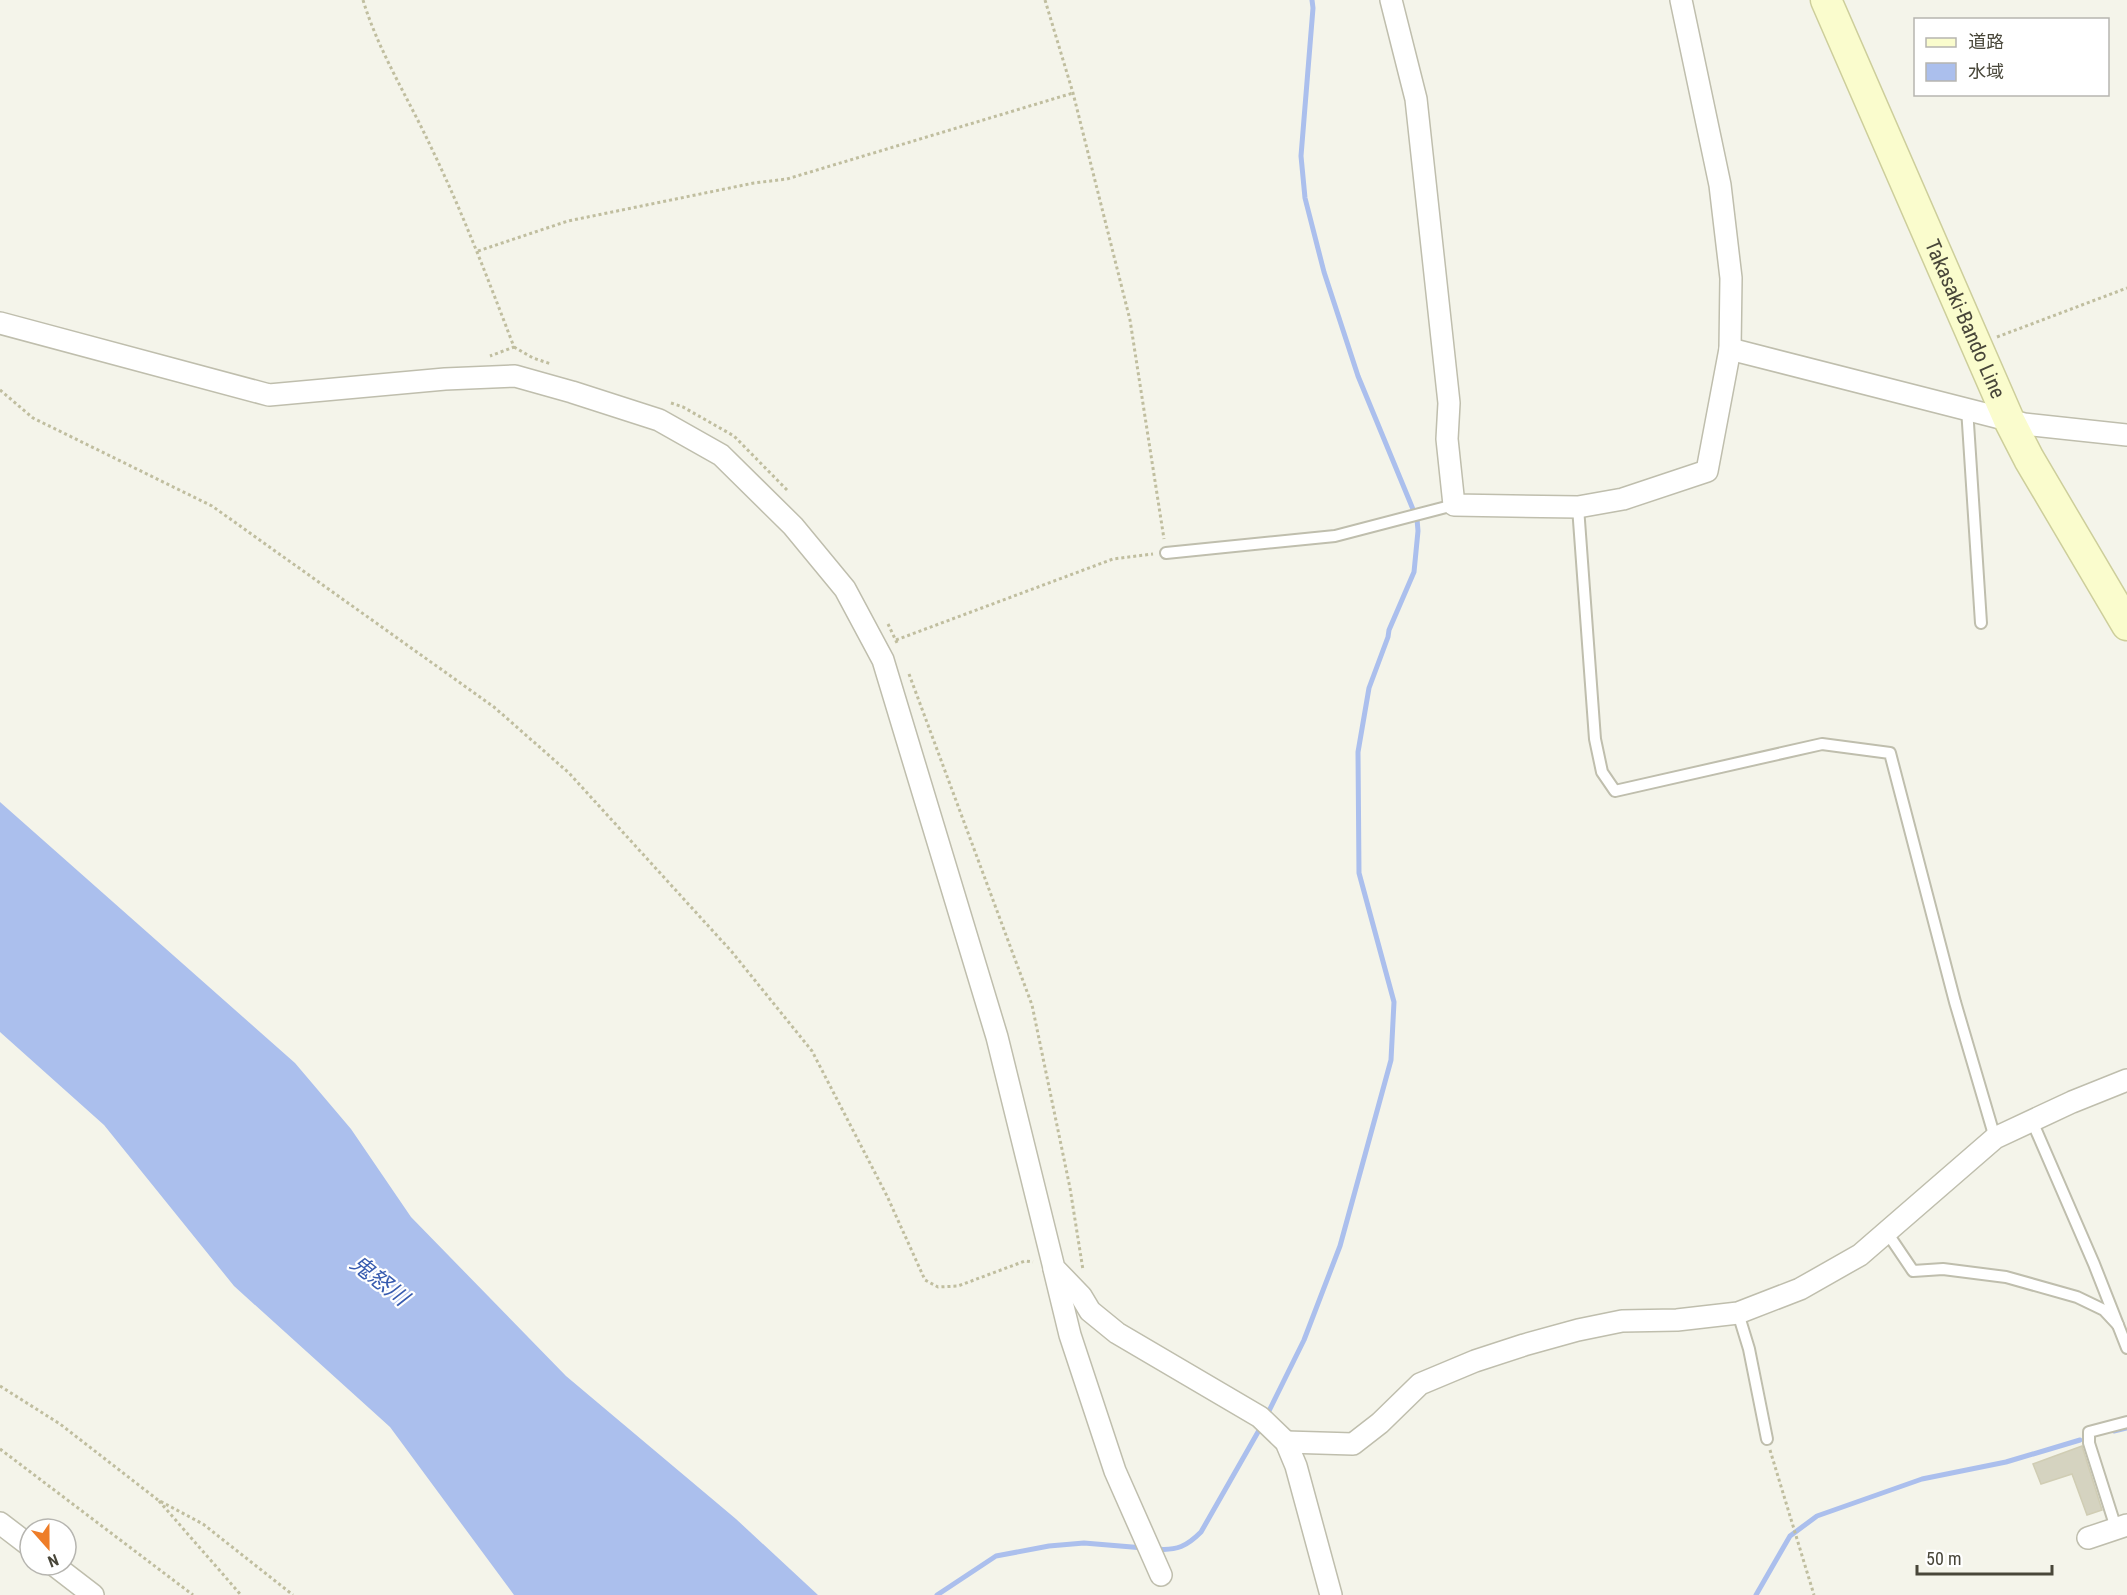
<svg xmlns="http://www.w3.org/2000/svg" width="2127" height="1595" viewBox="0 0 2127 1595" font-family="'Roboto Condensed','Noto Sans JP',sans-serif">
<style>
.water{fill:#abbfed}
.lines{fill:none;stroke-linecap:round;stroke-linejoin:round}
.stream{stroke:#abbfed;stroke-width:5}
.building{fill:#d5d3c0;stroke:#d0cdb4;stroke-width:1.5}
.lane-casing{stroke:#bfbead;stroke-width:14}
.street-casing{stroke:#bfbead;stroke-width:24}
.secondary-casing{stroke:#cdce9b;stroke-width:33}
.path{stroke:#c0be9f;stroke-width:3;stroke-dasharray:3 3;stroke-linecap:butt}
.lane{stroke:#fff;stroke-width:10}
.street{stroke:#fff;stroke-width:21}
.secondary{stroke:#fafccd;stroke-width:30}
.labels{text-anchor:middle;stroke-width:4.5;stroke-linejoin:round;paint-order:stroke}
.street-label{font-size:21px;fill:#484639;stroke:#fff}
.water-label{font-size:22px;font-style:italic;fill:#375baf;stroke:#fff}
</style>
<rect width="100%" height="100%" fill="#f4f4ea"/>
<!-- water -->
<path class="water" d="M0,802L295,1063L351,1129L411,1217L566,1376L736,1519L818,1595H514L390,1427L234,1286L104,1125L0,1032Z"/>
<g class="lines">
<!-- stream -->
<g class="stream">
<path d="M1266,1417L1304,1340L1340,1246L1391,1060L1394,1002L1359,873L1358,752L1369,688L1388,637L1389,630L1414,572L1418,531L1417,519L1358,376L1324,272L1305,198L1301,156L1313,8L1312,0"/>
<path d="M2114,1431L2127,1428"/>
<path d="M1156,1549C1177,1551 1187,1546 1201,1532L1262,1425"/>
<path d="M937,1595L996,1556L1049,1546L1084,1543L1144,1548"/>
<path d="M1756,1595L1790,1536L1817,1516L1922,1479L2006,1462L2080,1440"/>
</g>
</g>
<!-- building -->
<path class="building" d="M2082,1446L2102,1510L2087,1515L2072,1474L2041,1484L2033,1464Z"/>
<g class="lines">
<defs>
<g id="lane">
<path d="M1967,408L1981,623"/>
<path d="M1578,507L1595,739L1602,772L1615,791L1822,744L1890,753L1955,1002L1995,1138"/>
<path d="M1166,553L1335,536L1454,505"/>
<path d="M2032,1121L2094,1264L2127,1348"/>
<path d="M1886,1231L1913,1271L1943,1269L2006,1277L2077,1297L2104,1310L2118,1325"/>
<path d="M1738,1313L1749,1349L1767,1439"/>
<path d="M2116,1528L2089,1443V1432L2127,1422"/>
</g>
<g id="street">
<path d="M1391,0L1416,99L1449,403L1447,439L1454,505L1578,507L1623,499L1707,471L1730,349L1731,278L1720,185L1681,0"/>
<path d="M0,323L269,395L445,379L515,376L572,392L659,420L721,455L793,526L845,589L883,660L997,1037L1054,1268L1081,1296L1090,1311L1117,1333L1260,1417L1286,1442L1296,1466L1331,1595"/>
<path d="M1730,349L2024,424L2127,435"/>
<path d="M1054,1269L1070,1335L1115,1471L1161,1575"/>
<path d="M1286,1442L1353,1444L1380,1423L1420,1384L1475,1361L1524,1345L1578,1330L1622,1321L1677,1320L1738,1313L1800,1289L1860,1255L1995,1138L2072,1102L2127,1080"/>
<path d="M0,1523L30,1546"/>
<path d="M2088,1538L2127,1525"/>
<path d="M54,1565L93,1595"/>
</g>
<g id="secondary">
<path id="s1" d="M1826,0L2009,420L2029,459L2127,625"/>
</g>
</defs>
<!-- lane casing -->
<use href="#lane" class="lane-casing"/>
<!-- street casing -->
<use href="#street" class="street-casing"/>
<!-- secondary casing -->
<use href="#secondary" class="secondary-casing"/>
<!-- path -->
<g class="path">
<path d="M363,0C378,50 408,98 430,145C462,211 488,279 514,347L490,356"/>
<path d="M1045,0L1073,93L1130,320L1164,539"/>
<path d="M478,251L568,221L754,183L787,179L1073,93"/>
<path d="M1997,337L2127,288"/>
<path d="M514,347L533,358L551,364"/>
<path d="M0,390L33,418L212,506L494,707L569,773L732,952L812,1051L887,1196L925,1280L938,1287L958,1286L1025,1261L1033,1262"/>
<path d="M671,403L683,407L734,436L787,490"/>
<path d="M888,624L898,645"/>
<path d="M896,640L1113,559L1153,554"/>
<path d="M909,674L1032,1005L1070,1188L1083,1270"/>
<path d="M0,1386L60,1424L158,1500L203,1524L293,1595"/>
<path d="M0,1449L193,1595"/>
<path d="M1770,1450L1814,1595"/>
<path d="M159,1501L241,1595"/>
</g>
<!-- lane -->
<use href="#lane" class="lane"/>
<!-- street -->
<use href="#street" class="street"/>
<!-- secondary -->
<use href="#secondary" class="secondary"/>
</g>
<g class="labels">
<!-- street labels -->
<g class="street-label">
<text dy="7" stroke="none"><textPath href="#s1" startOffset="348">Takasaki-Bando Line</textPath></text>
</g>
<!-- water labels -->
<g class="water-label">
<text transform="translate(380 1280) rotate(38)" y="8">鬼怒川</text>
</g>
</g>
<!-- legend -->
<rect x="1914" y="18" width="195" height="78" fill="#ffffff" stroke="#b6b5b0" stroke-width="1.5"/>
<rect x="1926" y="38" width="30" height="9" fill="#fafccd" stroke="#b6b5b0" stroke-width="1.5"/>
<text x="1968" y="48" font-size="18" fill="#484639">道路</text>
<rect x="1926" y="63" width="30" height="18" fill="#abbfed" stroke="#b6b5b0" stroke-width="1.5"/>
<text x="1968" y="78" font-size="18" fill="#484639">水域</text>
<!-- north arrow -->
<g transform="translate(48 1547) rotate(159)"><circle r="28" fill="#ffffff" stroke="#b6b5b0" stroke-width="1.5"/>
<path d="M0-4.5L10 22L0 15L-10 22Z" fill="#ee7d28"/>
<text y="-9" font-size="16" font-weight="bold" text-anchor="middle" fill="#484639">N</text>
</g>
<!-- scale -->
<path d="M1917 1565v9h135v-9" fill="none" stroke="#484639" stroke-width="3"/>
<text x="1926" y="1565" font-size="18" fill="#484639" stroke="#ffffff" stroke-width="4.5" paint-order="stroke">50 m</text>
</svg>
